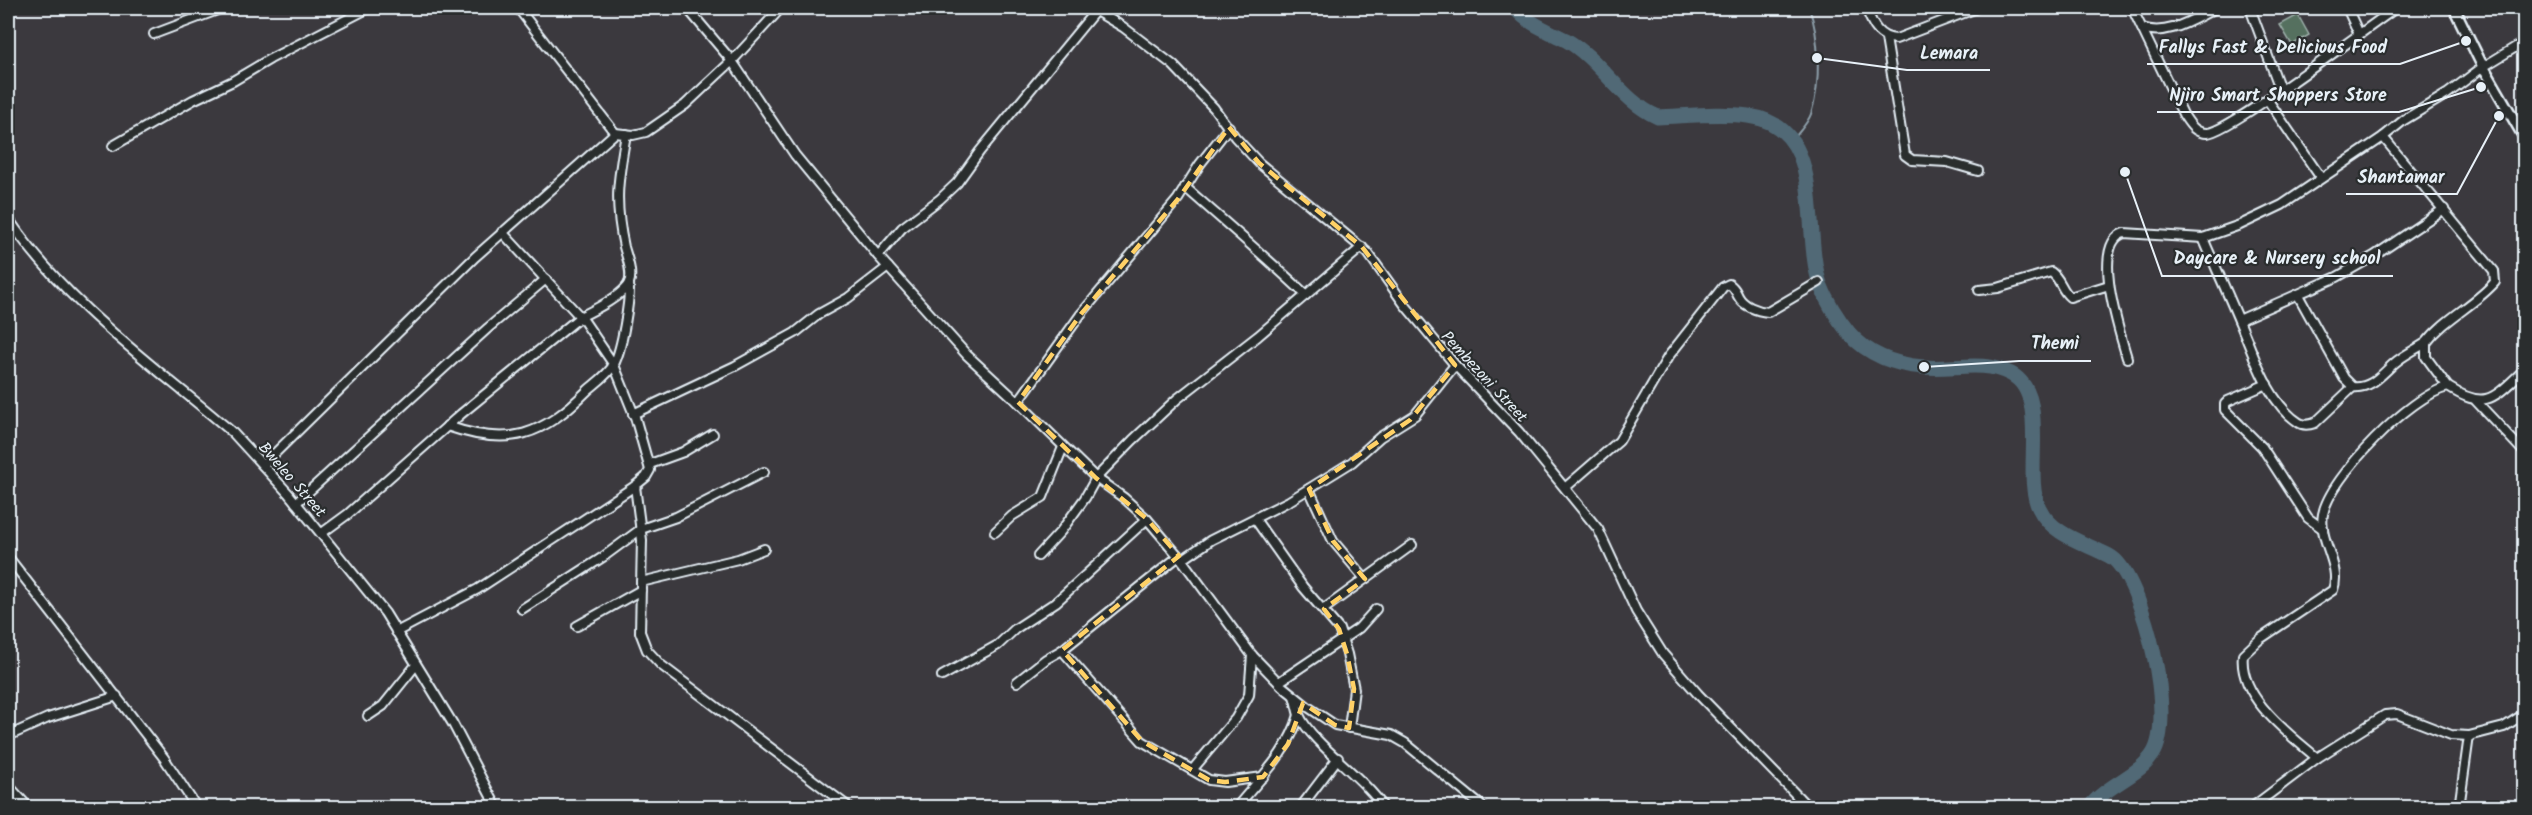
<svg xmlns="http://www.w3.org/2000/svg" width="2532" height="815" viewBox="0 0 2532 815" font-family="Kalam,sans-serif">
<style>
.green{fill:#556f5e;stroke:#9eb0ab;stroke-width:1.5}
.lines{fill:none;stroke-linecap:round;stroke-linejoin:round}
.stream{stroke:#8d9faa;stroke-width:2}
.river{stroke:#516976;stroke-width:15}
.minor-casing{stroke:#e8f1f8;stroke-width:12}
.tertiary-casing{stroke:#e8f1f8;stroke-width:14}
.minor{stroke:#2a2d2e;stroke-width:8}
.tertiary{stroke:#2a2d2e;stroke-width:9}
.marked{fill:none;stroke:#ffd166;stroke-width:4.5;stroke-dasharray:12 8;stroke-linejoin:round}
.labels{text-anchor:middle;stroke-width:4.5;stroke-linejoin:round;paint-order:stroke}
.street-label{font-size:16px;fill:#e8f1f8;stroke:#2a2d2e}
.leader{fill:none;stroke:#e8f1f8;stroke-width:2}
.callout-dot{fill:#e8f1f8;stroke:#2a2d2e;stroke-width:2}
.callout-label{font-size:18px;text-anchor:middle;font-weight:bold;fill:#e8f1f8;stroke:#2a2d2e;stroke-width:4.5;stroke-linejoin:round;paint-order:stroke}
</style>
<rect width="100%" height="100%" fill="#3b393e"/>
<filter id="ink" filterUnits="userSpaceOnUse"><feTurbulence type="fractalNoise" baseFrequency=".0167" numOctaves="2"/><feDisplacementMap in="SourceGraphic" scale="12" xChannelSelector="R" yChannelSelector="G"/><feConvolveMatrix kernelMatrix="1 2 1 2 8 2 1 2 1" color-interpolation-filters="sRGB"/></filter>
<g filter="url(#ink)">
<!-- green -->
<path class="green" d="M2298,15L2309,35L2292,45L2280,25Z"/>
<g class="lines">
<!-- stream -->
<path class="stream" d="M1792,141C1798,133 1808,123 1811,114C1821,84 1820,37 1809,8"/>
<!-- river -->
<path class="river" d="M1515,8C1529,24 1547,30 1566,40C1601,60 1621,101 1658,117C1686,116 1720,112 1748,116C1829,127 1801,229 1820,284C1827,302 1837,318 1849,333C1868,355 1896,365 1923,367C1954,370 1982,359 2011,374C2051,395 2022,475 2039,508C2050,531 2075,540 2097,550C2103,553 2110,555 2115,560C2145,589 2176,718 2153,754C2139,776 2106,785 2089,808"/>
<defs>
<g id="minor">
<path d="M518,8L615,133"/>
<path d="M687,8L732,61L795,155L878,256L967,355L1018,402L1096,478L1124,498L1147,519L1182,560L1252,655L1282,686L1308,707L1335,725L1391,735L1405,743L1484,808"/>
<path d="M1091,8L1123,27L1173,65L1214,108L1235,137L1259,163L1368,253L1405,305L1455,365L1519,432L1598,529L1636,611L1663,654L1698,694L1809,808"/>
<path d="M1866,8C1872,23 1877,38 1896,39L1977,8"/>
<path d="M2132,8L2183,114C2189,123 2194,133 2207,133C2228,133 2368,27 2396,8"/>
<path d="M2250,8L2280,89"/>
<path d="M2347,8L2359,34"/>
<path d="M2142,28C2168,37 2193,19 2216,8"/>
<path d="M154,34L223,8"/>
<path d="M1886,38L1905,155L1912,160L1947,162L1978,171"/>
<path d="M2267,99L2321,178"/>
<path d="M2383,137L2494,271L2495,282C2475,305 2445,318 2426,343V357L2448,387"/>
<path d="M113,146L193,100L233,81L270,59L369,8"/>
<path d="M1185,187C1226,223 1267,258 1306,295"/>
<path d="M8,218C65,304 155,366 233,433L288,493L385,613L453,724L497,808"/>
<path d="M2203,238C2215,266 2228,294 2240,323C2254,355 2267,401 2298,422C2303,426 2309,425 2315,423L2353,387"/>
<path d="M878,256L902,228L940,199L957,183L980,151L1096,10"/>
<path d="M1979,290L1998,288L2051,272C2061,279 2061,290 2070,297L2109,285"/>
<path d="M2298,295L2344,378L2353,387C2373,389 2383,372 2397,361C2406,354 2416,349 2426,343"/>
<path d="M2239,320L2337,277L2374,256L2444,209"/>
<path d="M2127,358C2120,333 2090,244 2124,233L2203,238L2240,225L2282,205L2383,137L2404,120L2447,94L2483,67L2524,42"/>
<path d="M2267,384L2228,401L2225,404V410L2262,447L2308,518L2323,529"/>
<path d="M2476,401L2524,452"/>
<path d="M1018,402L1081,314L1178,199L1200,164L1229,127"/>
<path d="M633,414L735,366L795,333L819,314L848,298L888,267"/>
<path d="M447,426C510,448 542,436 588,390C596,383 609,374 614,364C622,349 630,301 629,283"/>
<path d="M650,464L683,452L713,434"/>
<path d="M263,465L475,257L615,133L633,135L646,132L685,105L732,61L781,8"/>
<path d="M635,486L642,540L640,632L647,650L661,665L850,808"/>
<path d="M1566,487L1619,441L1668,357L1723,287L1729,284C1735,288 1735,290 1738,296C1743,306 1757,311 1768,312L1819,282"/>
<path d="M1309,489L1333,541L1365,579"/>
<path d="M296,503L488,328L546,279"/>
<path d="M1255,519L1303,587L1339,629L1347,654L1354,689L1349,728"/>
<path d="M995,532L1012,516L1043,497L1063,447"/>
<path d="M322,533L348,514L461,414L580,317C592,311 623,296 629,283C633,273 627,258 624,247C614,201 618,180 626,134"/>
<path d="M1038,556L1061,531L1085,498L1096,478L1133,440L1177,399L1258,336L1362,247"/>
<path d="M8,557L164,758L197,808"/>
<path d="M1182,560L1211,540L1289,501L1352,462L1380,437L1415,415L1455,365"/>
<path d="M641,582L738,559L764,549"/>
<path d="M522,609L603,557L641,529L676,517L764,472"/>
<path d="M1324,609L1412,545"/>
<path d="M577,626L641,590"/>
<path d="M396,632L478,589L635,486L646,477L650,470L635,417L614,365L584,321L502,232"/>
<path d="M1062,650L1142,741L1209,780L1225,782L1263,777"/>
<path d="M942,676L998,645L1015,629L1056,602L1147,519"/>
<path d="M1017,682L1046,659L1062,650L1179,556"/>
<path d="M1279,682L1359,628L1376,609"/>
<path d="M1294,696C1296,702 1297,709 1299,715C1313,745 1363,776 1384,808"/>
<path d="M368,716L383,706L416,665"/>
<path d="M8,736L48,718L117,696"/>
<path d="M2317,758C2289,734 2238,697 2243,655L2260,639L2333,590C2342,565 2318,541 2323,514C2330,477 2411,395 2448,387C2486,411 2494,398 2524,370"/>
<path d="M1193,769L1236,718L1249,695L1252,655"/>
<path d="M8,785L29,808"/>
<path d="M1236,808C1261,777 1288,753 1299,715"/>
<path d="M1300,808L1338,758"/>
<path d="M1795,808L1798,797"/>
<path d="M2251,808L2317,758L2385,715L2397,714L2451,735L2469,736L2504,727L2524,714"/>
<path d="M2459,808L2469,736"/>
</g>
<path id="tertiary" d="M2454,8L2480,61L2524,137"/>
</defs>
<!-- minor casing -->
<use href="#minor" class="minor-casing"/>
<!-- tertiary casing -->
<use href="#tertiary" class="tertiary-casing"/>
<!-- minor -->
<use href="#minor" class="minor"/>
<!-- tertiary -->
<use href="#tertiary" class="tertiary"/>
</g>
</g>
<!-- marked area -->
<path class="marked" d="M1229,127L1259,163L1362,247L1455,365L1410,420L1309,489L1333,541L1365,579L1324,609L1339,629L1347,654L1354,689L1349,728L1335,725L1303,703L1288,744L1263,777L1225,782L1209,780L1142,741L1062,650L1179,556L1147,519L1096,478L1018,402L1081,314L1178,199Z"/>
<g class="labels">
<!-- street labels -->
<g class="street-label">
<text transform="translate(1485 376) rotate(47)" y="6">Pembezoni Street</text>
<text transform="translate(293 479) rotate(49)" y="6">Bweleo Street</text>
</g>
</g>
<!-- callouts -->
<path class="leader" d="M2466 41L2400 64H2147M1817 58L1907 70H1990M2481 87L2399 112H2157M2499 116L2457 194H2346M2125 172L2162 276H2393M1924 367L2019 361H2091"/>
<g class="callout-dot">
<circle cx="2466" cy="41" r="6"/>
<circle cx="1817" cy="58" r="6"/>
<circle cx="2481" cy="87" r="6"/>
<circle cx="2499" cy="116" r="6"/>
<circle cx="2125" cy="172" r="6"/>
<circle cx="1924" cy="367" r="6"/>
</g>
<g class="callout-label">
<text x="2273" y="53">Fallys Fast &amp; Delicious Food</text>
<text x="1949" y="59">Lemara</text>
<text x="2278" y="101">Njiro Smart Shoppers Store</text>
<text x="2401" y="183">Shantamar</text>
<text x="2277" y="264">Daycare &amp; Nursery school</text>
<text x="2055" y="349">Themi</text>
</g>
<!-- margin -->
<rect width="2532" height="815" fill="none" stroke="#2a2d2e" stroke-width="30"/>
<rect x="15" y="15" width="2502" height="785" fill="none" stroke="#e8f1f8" stroke-width="2" filter="url(#ink)"/>
</svg>
